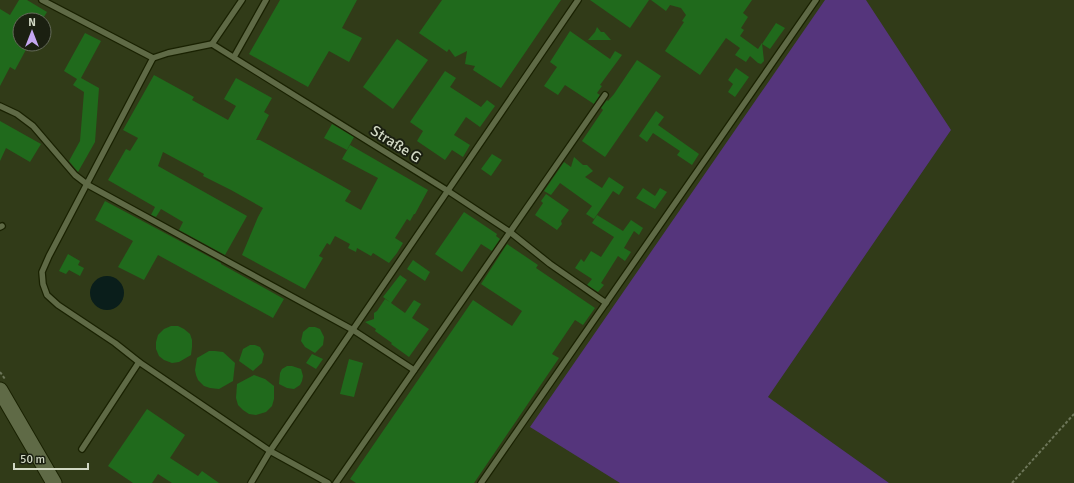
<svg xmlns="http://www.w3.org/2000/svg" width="1074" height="483" viewBox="0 0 1074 483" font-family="Signika,sans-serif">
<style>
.green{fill:#55357c}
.water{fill:#0a1e1b}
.building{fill:#206a1c}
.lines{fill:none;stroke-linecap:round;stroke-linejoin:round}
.lane-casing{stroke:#192101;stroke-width:8}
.secondary-casing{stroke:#192101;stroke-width:17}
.path{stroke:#6d7659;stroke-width:2;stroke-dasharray:3 2;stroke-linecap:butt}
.lane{stroke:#5f6a46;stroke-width:5.5}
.secondary{stroke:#5f6a46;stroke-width:15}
.labels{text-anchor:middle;stroke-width:4;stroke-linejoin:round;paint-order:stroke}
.street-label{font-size:15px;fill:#d1d8c4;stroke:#1b2011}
</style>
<rect width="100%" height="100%" fill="#313b18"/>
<!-- green -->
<path class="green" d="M825,0H866L951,130L768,397L889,483H620L530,427Z"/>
<!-- water -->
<circle class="water" cx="107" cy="293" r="17"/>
<!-- building -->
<g class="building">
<path d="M19,0H27L47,12L42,20H20V44H29L15,70L10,67L0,86V9L10,15Z"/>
<path d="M280,0H357L342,28L362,38L349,62L329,51L308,87L249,54Z"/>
<path d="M442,0H561L501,88L473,70L475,66L465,64L467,51L455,57L449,49L447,52L419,33Z"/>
<path d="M590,0H649L630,28Z"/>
<path d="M651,0H752L743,13L748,17L741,28L744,30L740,36L758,49L762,43L764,61L761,64L758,63L750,56L746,62L735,55L740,48L726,38L700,75L665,51L684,22L682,21L686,15L681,8L670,5L666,11Z"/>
<path d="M776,23L785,28L770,49L762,44Z"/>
<path d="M597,27L601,32H604L611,40H588L595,32Z"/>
<path d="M570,31L610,59L615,51L622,55L600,85L602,86L597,93L600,95L594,104L565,85L558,95L544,86L557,67L550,62Z"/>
<path d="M85,33L101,41L81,78L99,88L95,142L78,172L69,161L80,141L84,92L73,85L77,79L64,71Z"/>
<path d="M397,39L428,60L393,109L363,87Z"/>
<path d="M637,60L661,76L605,157L582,141L603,110L601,108L607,100L608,101L614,94Z"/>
<path d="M736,68L749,77L735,97L728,92L733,84L728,80Z"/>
<path d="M445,71L456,78L450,87L481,107L487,100L495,106L480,127L466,117L454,135L470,145L463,157L452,150L445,160L417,141L423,131L410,122Z"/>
<path d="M154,75L194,97L192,100L228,120L236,106L224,99L236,78L272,98L264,112L269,115L256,140H260L351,191L345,201L361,210L378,178L342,159L350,145L428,190L415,214H414L410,221L407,219L395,238L403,243L397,253L389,263L373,253L371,256L357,248L356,252L348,248L350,244L335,236L330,245L327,243L319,256L323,258L305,289L301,287L242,255L258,217L263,208L231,190L203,176L204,174L163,152L158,166L247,216L225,255L179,230L183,222L161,209L156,217L151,215L155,207L108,180L126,149L130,151L138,138L123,130Z"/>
<path d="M656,111L664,117L658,125L699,154L692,165L677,155L680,151L653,133L647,142L639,136Z"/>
<path d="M0,121L41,144L30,162L6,148L0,161Z"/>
<path d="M332,124L354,137L347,150L324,138Z"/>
<path d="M492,154L502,160L491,176L481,169Z"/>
<path d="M574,157L583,165H587L593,171L585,177L602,188L609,177L624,187L619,195L613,191L594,219L586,214L592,206L560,183L551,195L544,191L564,162L571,167Z"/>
<path d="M643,188L655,196L660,188L667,192L655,209L636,198Z"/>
<path d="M546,194L569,210L561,221L562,224L557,230L535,215L543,203L541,201Z"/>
<path d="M105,201L221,263V264L284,299L273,318L158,255L144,280L118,267L133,241L95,220Z"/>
<path d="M464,212L497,234L496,236L500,239L492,251L481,244L462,272L435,254Z"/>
<path d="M597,215L623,231L631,220L643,228L639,235L634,231L624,248L631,252L625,261L618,256L601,283L604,285L598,292L587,285L592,279L575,268L581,259L584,262L591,251L601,257L614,237L592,223Z"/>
<path d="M507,244L538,265L536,268L595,308L583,325L575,320L552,354L559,358L474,483H356L350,479L473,300L512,326L522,311L481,284Z"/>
<path d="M68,254L80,261L78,265L84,268L80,276L69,270L66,274L59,271Z"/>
<path d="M413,260L430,272L425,281L407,269Z"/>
<path d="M400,275L407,280L391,303L405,313L414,300L421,304L412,318L429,329L409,357L391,344L392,343L375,331L376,329L365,322L374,319V313L377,311L385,299L390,302L383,297Z"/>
<path d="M171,326H178L184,329L190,334L192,340V347L191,355L179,362L172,363L164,360L159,356L156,349V342L158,335L164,329Z"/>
<path d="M309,327H315L320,329L324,337L323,345L315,353L305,347L301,341L303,332Z"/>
<path d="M250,345H255L260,347L264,354L262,363L253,371L239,361L243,349Z"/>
<path d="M209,351H215L223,352L235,363L233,381L219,389L210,388L204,386L198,380L196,375L195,370L197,358Z"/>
<path d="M312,354L323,359L316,369L306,363Z"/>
<path d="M349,359L363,363L354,397L340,394Z"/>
<path d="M287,366H292L301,369L303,376L302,381L300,385L294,389L287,388L279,384L280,373L282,369Z"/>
<path d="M254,375L265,379L274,386V399L272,406L266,412L256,415L249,414L243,410L238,405L236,398L237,384Z"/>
<path d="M147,409L185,435L170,458L198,476L202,471L219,483H172L158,474L152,483H133L108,466Z"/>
</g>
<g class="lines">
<defs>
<g id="lane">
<path d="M42,0L153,58"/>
<path d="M212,44L242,0"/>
<path d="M234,57L266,0"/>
<path d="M0,106L17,114L33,126L75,175L88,185L353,330L414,370"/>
<path d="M0,227L2,226"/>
<path d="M82,449L139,362"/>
<path d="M251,483L270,451L578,0"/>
<path d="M328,483L270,451L139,362L115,343L58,305L47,295L43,284L42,272L49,256L153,58L168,53L212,44L448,191L510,232L550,264L606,303"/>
<path d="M336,483L605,95"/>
<path d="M481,483L816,0"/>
</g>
<path id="secondary" d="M0,390L54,483"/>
</defs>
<!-- lane casing -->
<use href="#lane" class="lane-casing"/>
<!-- secondary casing -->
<use href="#secondary" class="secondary-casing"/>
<!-- path -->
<g class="path">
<path d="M0,372L5,379"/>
<path d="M1012,483L1074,414"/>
</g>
<!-- lane -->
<use href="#lane" class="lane"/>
<!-- secondary -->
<use href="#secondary" class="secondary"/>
</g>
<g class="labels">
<!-- street labels -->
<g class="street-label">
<text transform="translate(396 144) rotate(32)" y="5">Straße G</text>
</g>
</g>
<!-- north arrow -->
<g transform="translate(32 32)"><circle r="19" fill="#1b2011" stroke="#646a59"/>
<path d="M0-3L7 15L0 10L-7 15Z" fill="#c5a7f1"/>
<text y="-6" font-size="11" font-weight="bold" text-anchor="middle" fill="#d1d8c4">N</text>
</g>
<!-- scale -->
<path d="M14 463v6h74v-6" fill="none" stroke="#d1d8c4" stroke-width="2"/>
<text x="20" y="463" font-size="12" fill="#d1d8c4" stroke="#1b2011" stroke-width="3" paint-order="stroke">50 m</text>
</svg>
